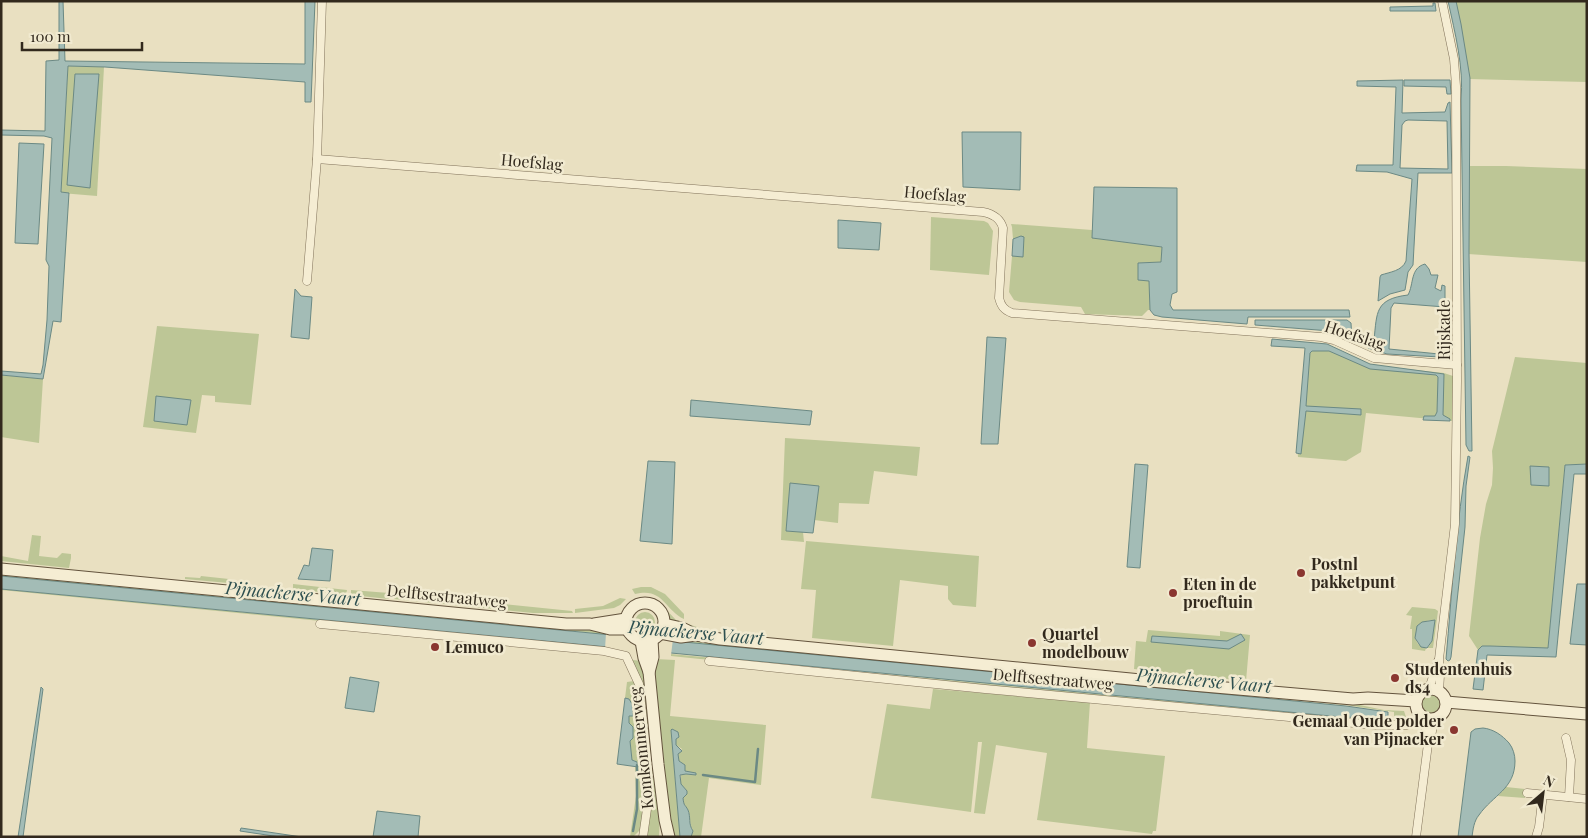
<svg xmlns="http://www.w3.org/2000/svg" width="1588" height="838" viewBox="0 0 1588 838" font-family="'Playfair Display',serif">
<style>
.green{fill:#bdc696}
.water{fill:#a3bcb6;stroke:#6b8984;fill-rule:evenodd}
.pier{fill:#e9e0c1}
.lines{fill:none;stroke-linecap:round;stroke-linejoin:round}
.stream{stroke:#6b8984;stroke-width:2.5}
.street-casing{stroke:#81725a;stroke-width:9}
.secondary-casing{stroke:#63533d;stroke-width:13}
.street{stroke:#f5edd3;stroke-width:8}
.secondary{stroke:#f5edd3;stroke-width:11}
.poi-dot{fill:#8a3630;stroke:#f1ead0;stroke-width:2}
.labels{text-anchor:middle;stroke-width:5;stroke-linejoin:round;paint-order:stroke}
.street-label{font-size:16px;fill:#32291d;stroke:#f1ead0}
.poi-label{font-size:16px;font-weight:bold;fill:#32291d;stroke:#f1ead0;text-anchor:start}
.water-label{font-size:18px;font-style:italic;fill:#2e5050;stroke:#f1ead0}
</style>
<rect width="100%" height="100%" fill="#e9e0c1"/>
<!-- green -->
<g class="green">
<path d="M1453,1H1587V82L1469,79Z"/>
<path d="M68,66L104,67L97,196L61,193Z"/>
<path d="M1466,166H1506L1587,169V262L1468,254Z"/>
<path d="M931,217L984,221L988,223L993,231L989,275L930,270Z"/>
<path d="M1011,224L1092,230V238L1163,247L1161,262L1139,263L1149,281L1150,310H1148L1142,316L1085,314L1081,307L1020,302L1014,300L1009,292L1012,256H1023L1021,236L1013,239L1012,227Z"/>
<path d="M157,326L259,334L251,405L215,402V396L202,395L196,433L143,427Z"/>
<path d="M1308,346L1330,347L1371,365L1444,373L1453,376L1452,421L1366,413L1361,452L1346,461L1298,457L1297,447Z"/>
<path d="M1515,357L1587,363V464L1565,465L1548,649L1490,646H1482L1478,650L1469,636L1480,538L1486,504L1492,485L1493,468L1492,451Z"/>
<path d="M1,375L43,379L39,443L1,437Z"/>
<path d="M785,438L920,447L917,476L874,471L869,504L839,503L838,523L814,520L818,486L786,531L803,532L804,542L781,540Z"/>
<path d="M32,535L41,536L39,556L57,558L62,553L71,554V558L69,568L1,561V556L28,561Z"/>
<path d="M806,541L979,556L976,607L953,605L948,599V586L900,580L893,646L812,638L816,590L801,589Z"/>
<path d="M1,574L608,631L619,650L1,590V589L605,647L592,633L1,576Z"/>
<path d="M201,576L229,579V581L239,582V584L185,579V577L200,578Z"/>
<path d="M293,584L347,590L346,595L293,589Z"/>
<path d="M641,587H651L665,594L684,614V619C664,609 663,587 635,594L632,589Z"/>
<path d="M351,590L389,593V599L351,595Z"/>
<path d="M395,594L496,604L495,609L394,599Z"/>
<path d="M646,597L657,600L676,620L718,634L670,622C660,612 662,604 645,600Z"/>
<path d="M620,598L626,599L620,605L614,608L575,613V609L603,606Z"/>
<path d="M503,604L572,611L573,613H533L503,610Z"/>
<path d="M1412,607L1435,609L1438,611L1433,648H1427L1430,645L1431,620L1427,621L1415,638L1418,644L1426,648L1425,651L1412,649V629H1410L1412,616L1406,615Z"/>
<circle cx="645" cy="622" r="10"/>
<path d="M1148,630L1220,636V631L1250,635L1246,681L1134,669L1136,641L1146,642Z"/>
<path d="M673,638L1350,703L1384,710L1404,711L1407,720V721L1394,723V712L1346,705L672,642Z"/>
<path d="M671,654L1341,717L1388,718L1387,722L700,659L671,656Z"/>
<path d="M655,659L675,660L670,716L766,725L761,785L709,778L701,837H691L693,831C689,824 691,818 688,810C686,806 683,805 683,799C684,796 686,794 687,791L681,784V775L686,774L695,775L685,771V765L679,761L678,753L682,749L676,745V739L678,738L671,730L680,837H672L655,679Z"/>
<path d="M633,660L642,661L647,690L660,816L659,837H646L652,788L632,662Z"/>
<path d="M634,681L644,767L645,804L641,829L633,837H630L636,796L635,766L638,767L635,761L632,760L630,741L632,726L629,723V716H633L632,704L629,699L625,698L627,682Z"/>
<path d="M933,689L1090,702L1087,748L1165,756L1156,831H1153L1152,834L1037,820L1047,753L996,745L985,814L974,813L982,742H978L971,812L871,798L887,704L930,709Z"/>
<circle cx="1431" cy="704" r="9"/>
<path d="M1506,787L1525,789V798L1498,796Z"/>
</g>
<!-- water -->
<g class="water">
<path d="M59,1H63L65,61L305,64V1H315L311,102H305V82L105,67L68,66L61,192L69,193L61,322L53,321L43,379L1,375V371L41,374L43,365L47,320L49,266L46,260L52,138L44,136L1,135V130L45,131L46,61L59,60Z"/>
<path d="M1448,1H1456L1461,24L1470,78L1469,251L1472,451H1469L1466,445L1461,100C1464,67 1455,33 1448,1Z"/>
<path d="M1433,3H1435L1436,11H1390V7L1433,6Z"/>
<path d="M75,74H99L90,188L67,185Z"/>
<path d="M1403,80L1402,113L1445,112L1448,103L1450,102L1452,173H1418L1413,265L1408,272L1405,290L1390,294L1378,301L1380,277L1381,275C1390,272 1402,271 1406,261L1412,179L1387,172L1356,171L1357,165H1393L1396,87L1357,86V81ZM1408,120L1447,121L1448,169L1400,168L1402,125L1405,121Z"/>
<path d="M1404,80H1450L1451,94H1447L1446,87L1404,86Z"/>
<path d="M962,132H1021L1020,190L963,187Z"/>
<path d="M19,143L44,144L38,244L15,243Z"/>
<path d="M1094,187L1177,188V292L1172,294L1170,305L1173,310H1349L1350,317H1248L1247,324L1162,317L1154,315L1150,310L1149,281L1138,280V263L1161,262L1162,247L1092,238Z"/>
<path d="M838,220L881,223L879,250L838,248Z"/>
<path d="M1021,236L1024,237L1023,257L1012,256L1013,239Z"/>
<path d="M1425,264L1429,269L1431,275H1438L1435,288L1441,291L1442,285L1445,286V307L1394,303L1391,308L1389,349L1439,354L1444,352L1447,346L1449,347L1445,354L1440,357L1387,354L1368,348L1369,343L1374,340C1377,312 1375,299 1408,295C1414,284 1410,268 1425,264Z"/>
<path d="M295,289L301,296L312,297L309,339L291,337Z"/>
<path d="M1255,320H1347L1351,323L1352,340L1330,331L1255,325Z"/>
<path d="M987,337L1006,338L998,444H981Z"/>
<path d="M1272,339L1327,344L1370,364L1444,374L1443,415L1450,419V421L1423,420L1424,416H1435L1437,412L1438,377L1436,375L1370,369L1329,351H1312L1310,353L1306,406L1361,409V415L1306,411L1301,454L1296,453L1305,348L1271,346Z"/>
<path d="M156,396L191,400L187,425L154,421Z"/>
<path d="M691,400L812,411L810,425L690,416Z"/>
<path d="M1468,456L1470,457L1466,486L1465,527L1451,657L1450,660L1448,661L1446,659C1452,591 1456,523 1468,456Z"/>
<path d="M648,461L675,462L672,544L640,541Z"/>
<path d="M1135,464L1148,465L1140,568L1127,567Z"/>
<path d="M1587,464V474H1574L1556,657L1487,655L1483,690L1473,689L1478,650L1482,646H1490L1548,648L1565,465Z"/>
<path d="M1530,466L1549,467V486L1531,485Z"/>
<path d="M790,483L819,486L813,533L786,531Z"/>
<path d="M312,548L333,550L330,581L298,579L304,565L309,566Z"/>
<path d="M1,576L1346,706L1388,712V718L1341,717L1,589Z"/>
<path d="M1577,584H1587V645L1570,644Z"/>
<path d="M1435,620L1432,641L1427,648L1421,647L1415,638L1417,626L1422,622Z"/>
<path d="M1241,634L1245,640L1229,649L1151,642L1152,636L1227,641Z"/>
<path d="M350,677L379,682L374,712L345,708Z"/>
<path d="M41,687L43,689L23,837H18Z"/>
<path d="M625,698L629,699L632,704L633,716H629V723L633,727V738L630,741L632,760L637,762L638,767L617,764Z"/>
<path d="M1483,728C1493,729 1502,735 1509,743C1513,748 1515,755 1515,761C1515,789 1493,795 1479,815C1474,821 1473,829 1472,837H1458L1471,732L1475,729Z"/>
<path d="M672,729L678,732L679,737L676,739V745L682,751L678,754L679,761L685,765V771L696,773V775L686,774L680,775L681,784L687,791V794L683,798C684,807 685,804 688,810C691,817 688,824 693,831L691,837H680L671,730Z"/>
<path d="M377,811L420,816L418,837H373Z"/>
<path d="M241,828L302,837H280L240,831Z"/>
</g>
<!-- pier -->
<path class="pier" d="M606,633L673,639L671,655L605,649Z"/>
<g class="lines">
<!-- stream -->
<g class="stream">
<path d="M703,775L755,782L758,749"/>
<path d="M633,831L637,809V765"/>
</g>
<defs>
<g id="street">
<path d="M317,159L983,212C993,214 1000,218 1003,228L999,298C1001,306 1004,310 1012,313L1321,337L1334,340L1374,358L1457,365"/>
<path d="M307,281L317,159L322,1"/>
<path d="M320,624L604,651L626,656L639,684L648,770V802L643,837"/>
<path d="M709,661L985,689L1375,725H1407L1423,717"/>
<path d="M1429,689L1438,661"/>
<path d="M1439,692L1440,675L1439,659L1455,524L1457,381L1456,86L1454,59L1442,1"/>
<path d="M1427,719L1425,735L1428,744"/>
<path d="M1566,738L1571,760L1569,797"/>
<path d="M1527,793L1587,799"/>
<path d="M1416,837L1428,744L1431,737L1434,719"/>
<path d="M1536,837L1539,827L1543,794"/>
</g>
<g id="secondary">
<path d="M1,569L566,624H590L610,629H627"/>
<circle cx="645" cy="622" r="19"/>
<path d="M594,624L626,619"/>
<path d="M664,624L682,628L696,635L720,639L1192,685L1353,699L1368,698L1416,701"/>
<path d="M660,633L681,637L696,635"/>
<path d="M641,641L644,658L649,672L658,764L665,820L669,837"/>
<path d="M649,672L653,657L652,640"/>
<circle cx="1431" cy="704" r="15"/>
<path d="M1446,702L1587,714"/>
</g>
</defs>
<!-- street casing -->
<use href="#street" class="street-casing"/>
<!-- secondary casing -->
<use href="#secondary" class="secondary-casing"/>
<!-- street -->
<use href="#street" class="street"/>
<!-- secondary -->
<use href="#secondary" class="secondary"/>
</g>
<!-- markers -->
<g class="poi-dot">
<circle cx="1301" cy="573" r="5"/>
<circle cx="1173" cy="593" r="5"/>
<circle cx="1032" cy="643" r="5"/>
<circle cx="435" cy="647" r="5"/>
<circle cx="1395" cy="678" r="5"/>
<circle cx="1454" cy="730" r="5"/>
</g>
<g class="labels">
<!-- street labels -->
<g class="street-label">
<text transform="translate(532 162) rotate(5)" y="6">Hoefslag</text>
<text transform="translate(935 194) rotate(5)" y="6">Hoefslag</text>
<text transform="translate(1444 330) rotate(-90)" y="6">Rijskade</text>
<text transform="translate(1355 335) rotate(18)" y="6">Hoefslag</text>
<text transform="translate(447 596) rotate(6)" y="6">Delftsestraatweg</text>
<text transform="translate(1053 679) rotate(5)" y="6">Delftsestraatweg</text>
<text transform="translate(641 748) rotate(-96)" y="6">Komkommerweg</text>
</g>
<!-- poi labels -->
<g class="poi-label">
<text x="1311" y="570">Postnl<tspan x="1311" dy="18">pakketpunt</tspan></text>
<text x="1183" y="590">Eten in de<tspan x="1183" dy="18">proeftuin</tspan></text>
<text x="1042" y="640">Quartel<tspan x="1042" dy="18">modelbouw</tspan></text>
<text x="445" y="653">Lemuco</text>
<text x="1405" y="675">Studentenhuis<tspan x="1405" dy="18">ds4</tspan></text>
<text x="1444" y="727" text-anchor="end">Gemaal Oude polder<tspan x="1444" dy="18">van Pijnacker</tspan></text>
</g>
<!-- water labels -->
<g class="water-label">
<text transform="translate(293 594) rotate(5)" y="6">Pijnackerse Vaart</text>
<text transform="translate(696 633) rotate(5)" y="6">Pijnackerse Vaart</text>
<text transform="translate(1204 681) rotate(5)" y="6">Pijnackerse Vaart</text>
</g>
</g>
<!-- border -->
<rect width="1588" height="838" fill="none" stroke="#32291d" stroke-width="5"/>
<!-- north arrow -->
<g transform="translate(1543 793) rotate(28)" stroke="#f1ead0" stroke-width="4" paint-order="stroke">
<path d="M0-4L9 19L0 12L-9 19Z" fill="#32291d"/>
<text y="-8" font-size="14" font-weight="bold" text-anchor="middle" fill="#32291d">N</text>
</g>
<!-- scale -->
<path d="M22 42v8h120v-8" fill="none" stroke="#32291d" stroke-width="2.5"/>
<text x="30" y="42" font-size="15" fill="#32291d" stroke="#f1ead0" stroke-width="4" paint-order="stroke">100 m</text>
</svg>
